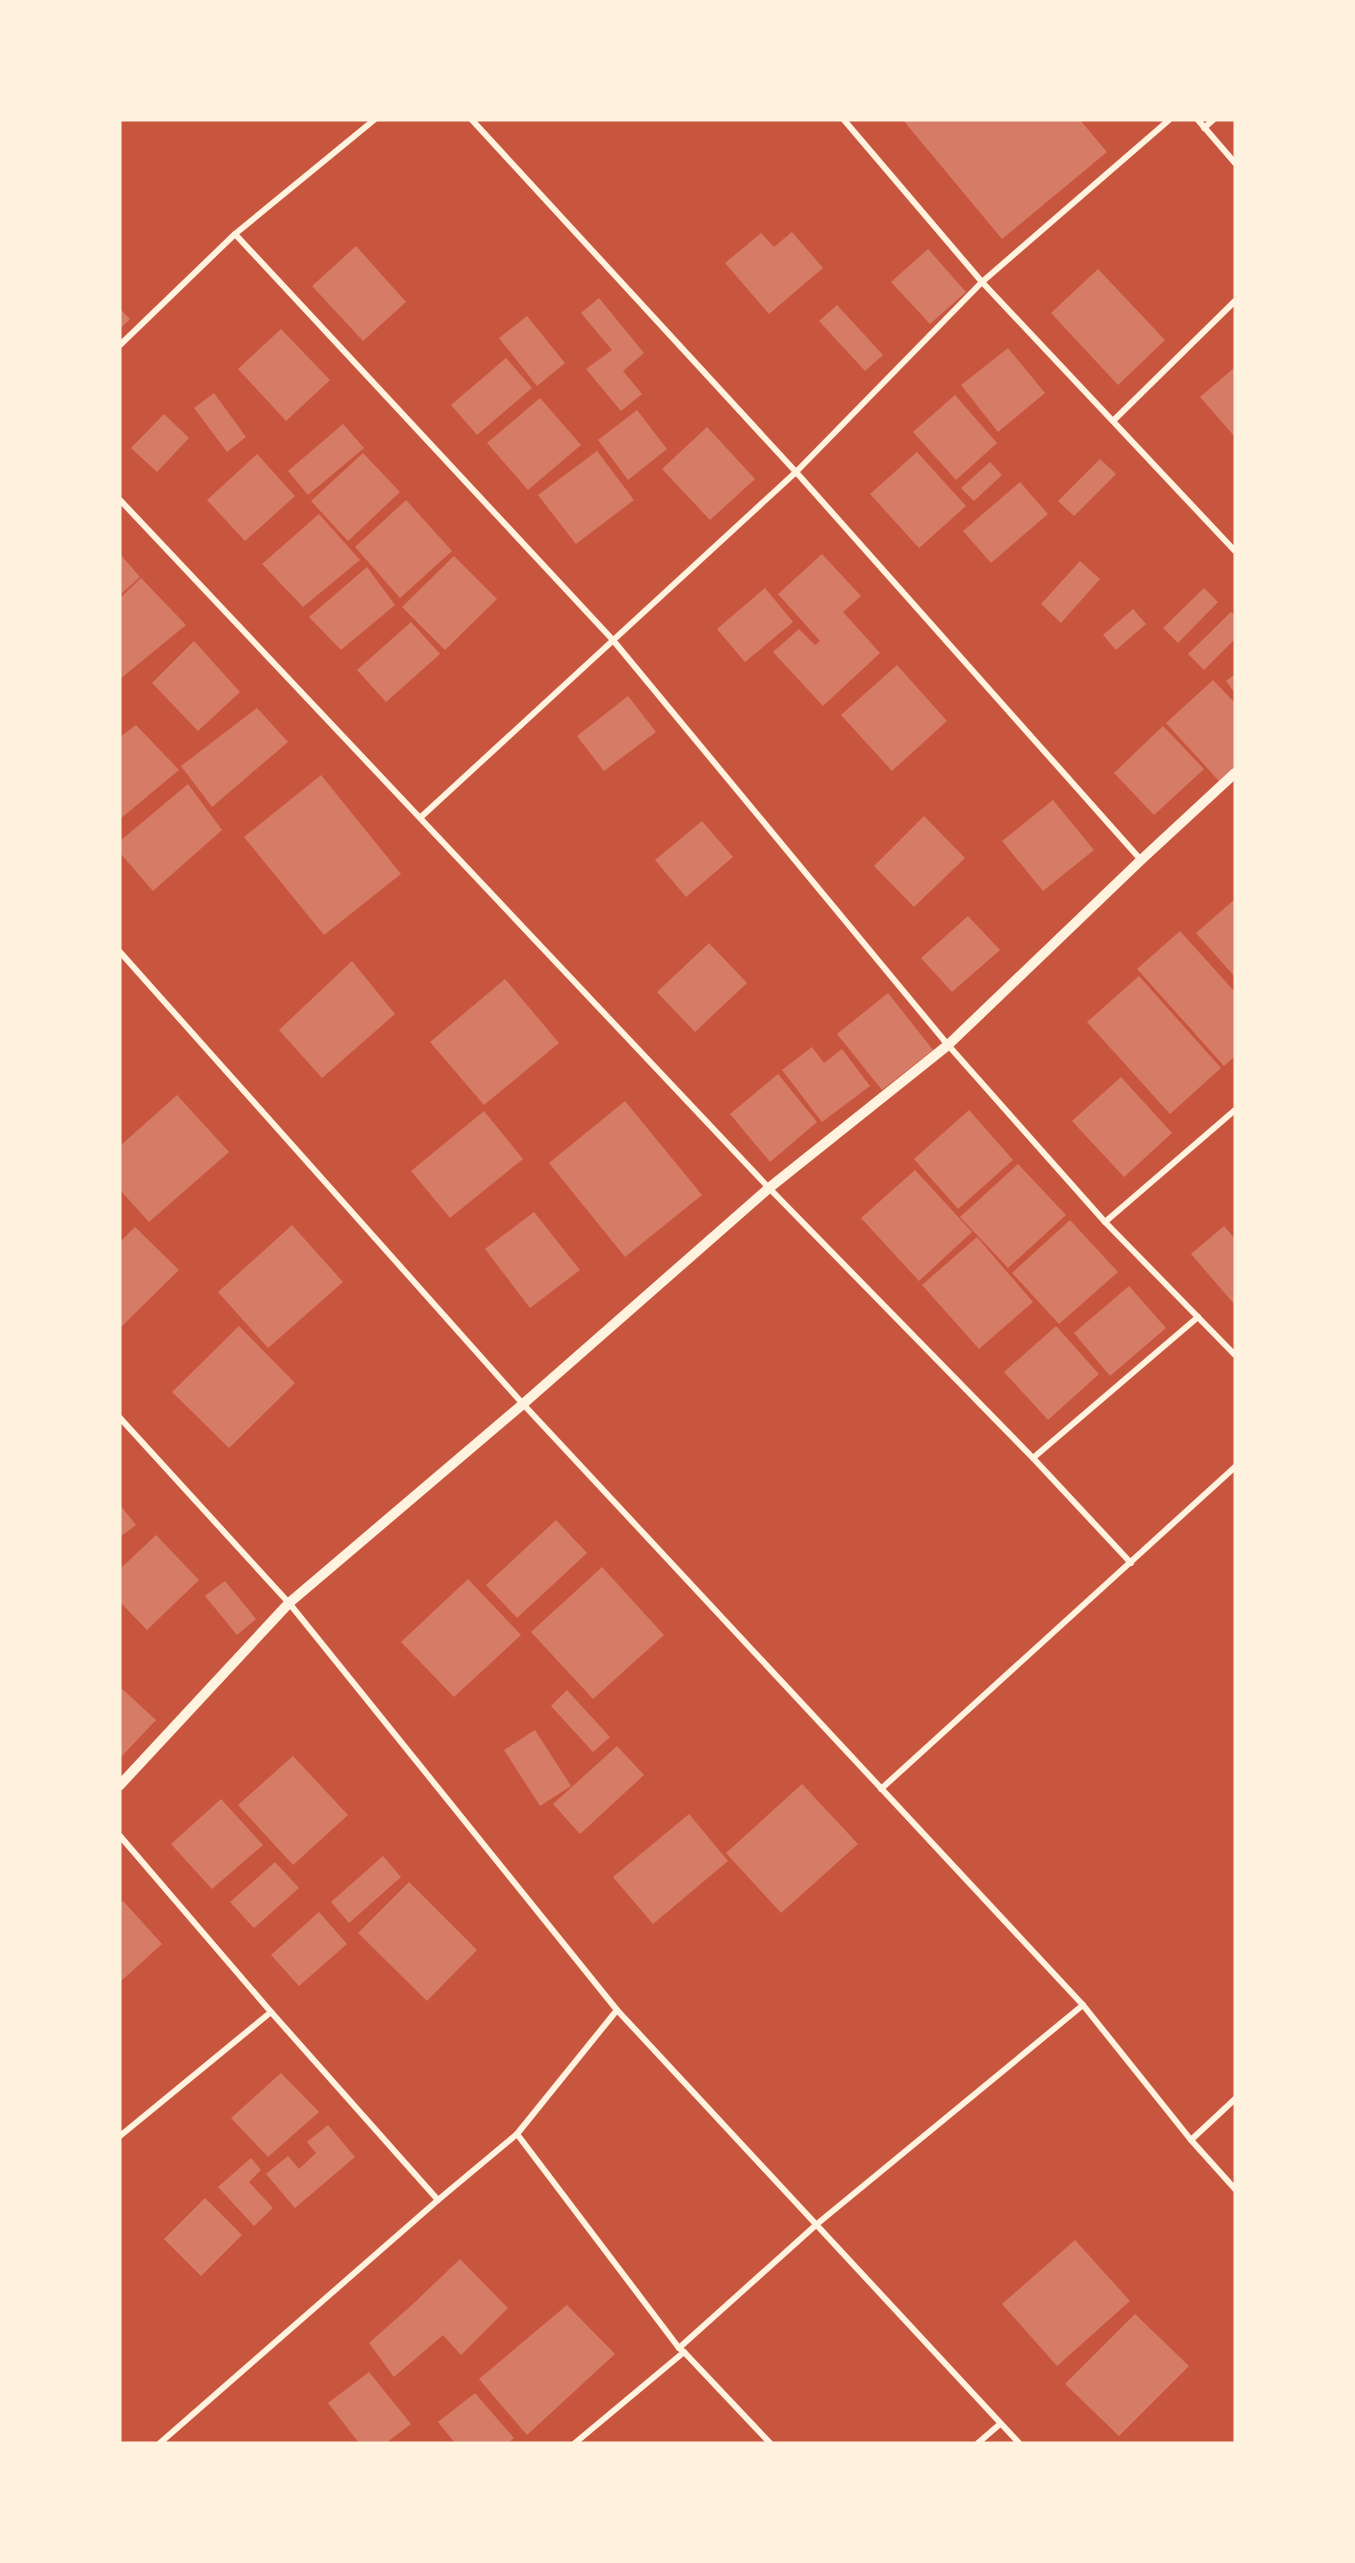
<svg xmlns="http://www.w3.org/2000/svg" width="1355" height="2563" viewBox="0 0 1355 2563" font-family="Arial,sans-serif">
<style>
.building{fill:#d67c66}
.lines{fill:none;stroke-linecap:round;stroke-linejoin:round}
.minor{stroke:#fff3e0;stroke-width:6}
.tertiary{stroke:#fff3e0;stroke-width:10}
</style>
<rect width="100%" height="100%" fill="#c8553d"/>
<!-- building -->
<g class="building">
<path d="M903,120H1080L1107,152L1002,239Z"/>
<path d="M792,232L823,268L769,314L725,263L761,233L774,247Z"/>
<path d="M356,246L406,302L363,341L312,286Z"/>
<path d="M928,249L966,292L930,324L891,282Z"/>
<path d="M1098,269L1165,340L1118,385L1051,313Z"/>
<path d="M599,298L644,353L623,371L642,394L621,411L586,369L612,350L581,313Z"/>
<path d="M837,305L883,355L865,371L819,321Z"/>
<path d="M120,309L130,319L120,329Z"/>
<path d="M527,316L565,363L537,386L499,338Z"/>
<path d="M281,329L330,380L286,421L238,369Z"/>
<path d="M1008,348L1045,393L998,432L961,385Z"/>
<path d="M506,358L532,388L477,435L451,405Z"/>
<path d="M1235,367V437L1200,397Z"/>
<path d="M214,393L246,437L227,452L194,408Z"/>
<path d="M955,395L997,443L956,480L913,432Z"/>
<path d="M540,398L581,445L528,490L487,443Z"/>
<path d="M637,410L667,449L628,480L598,440Z"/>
<path d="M164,414L189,438L157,472L131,448Z"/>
<path d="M343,424L364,448L308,495L288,471Z"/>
<path d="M707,427L755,479L710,520L662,469Z"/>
<path d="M597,451L634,500L576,544L538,495Z"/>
<path d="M917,452L966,506L919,548L870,494Z"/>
<path d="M363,453L400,492L348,541L311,501Z"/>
<path d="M257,454L295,496L245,541L207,500Z"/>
<path d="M1100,459L1116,474L1074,516L1058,501Z"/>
<path d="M990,462L1002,475L974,501L961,488Z"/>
<path d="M1020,482L1048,514L991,563L963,531Z"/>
<path d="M406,500L452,551L400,598L355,547Z"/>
<path d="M319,514L360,560L303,607L262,564Z"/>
<path d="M120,554L140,577L120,595Z"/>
<path d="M822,554L861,596L843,612L880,653L823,706L773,652L799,629L815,645L820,641L778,594Z"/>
<path d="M454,556L497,599L445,650L402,607Z"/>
<path d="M1080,561L1100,579L1061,623L1041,604Z"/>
<path d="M367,567L395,605L341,650L309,617Z"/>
<path d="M141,578L186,625L120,679V598Z"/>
<path d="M765,588L793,622L745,662L717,629Z"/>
<path d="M1204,588L1218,602L1178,643L1163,628Z"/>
<path d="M1133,609L1146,624L1116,650L1103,635Z"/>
<path d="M1231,612L1235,616V639L1204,670L1188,654Z"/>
<path d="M411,622L440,654L386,702L357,670Z"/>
<path d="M194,641L240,692L198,731L152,683Z"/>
<path d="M897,665L947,721L892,771L841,715Z"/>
<path d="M1235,674V693L1226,681Z"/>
<path d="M1213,680L1235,703V766L1219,781L1166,723Z"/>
<path d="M628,696L656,732L604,771L577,736Z"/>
<path d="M257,708L288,742L212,807L181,766Z"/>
<path d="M136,725L179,770L120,819V737Z"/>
<path d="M1163,726L1204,769L1154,815L1114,773Z"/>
<path d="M321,775L401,874L324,935L244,837Z"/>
<path d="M188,784L222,830L153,891L120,853V841Z"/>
<path d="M1053,800L1094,850L1043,891L1002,841Z"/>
<path d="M924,816L965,858L914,907L874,866Z"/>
<path d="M702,821L733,857L686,897L655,860Z"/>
<path d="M1235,899V977L1196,933Z"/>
<path d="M968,916L1000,950L952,992L921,958Z"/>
<path d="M1180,931L1235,992V1056L1224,1066L1137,969Z"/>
<path d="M709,943L747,983L695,1032L657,992Z"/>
<path d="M352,961L395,1014L322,1078L279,1030Z"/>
<path d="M1139,976L1221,1068L1170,1114L1087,1022Z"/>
<path d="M505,979L559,1043L484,1105L430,1042Z"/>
<path d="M888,993L933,1050L882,1090L837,1034Z"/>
<path d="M812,1047L824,1063L842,1049L870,1086L822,1122L782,1070Z"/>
<path d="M778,1074L817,1122L770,1162L730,1114Z"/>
<path d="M1121,1077L1172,1133L1124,1177L1072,1121Z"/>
<path d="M177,1095L229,1152L149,1222L120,1190V1146Z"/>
<path d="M625,1101L702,1195L625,1257L549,1163Z"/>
<path d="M969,1110L1013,1160L958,1209L914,1159Z"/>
<path d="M484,1111L523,1159L450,1218L411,1171Z"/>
<path d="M1018,1164L1066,1215L1008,1268L960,1217Z"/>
<path d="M915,1170L972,1232L919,1281L861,1218Z"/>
<path d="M534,1212L580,1270L530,1308L485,1249Z"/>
<path d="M1070,1220L1118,1272L1059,1324L1012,1273Z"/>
<path d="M292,1225L343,1282L268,1348L218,1292Z"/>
<path d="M1224,1226L1235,1239V1305L1191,1254Z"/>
<path d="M135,1227L179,1270L120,1328V1242Z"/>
<path d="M977,1237L1033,1302L979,1349L922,1285Z"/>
<path d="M1129,1286L1166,1328L1110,1376L1074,1333Z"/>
<path d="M239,1326L295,1383L229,1448L172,1392Z"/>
<path d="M1056,1326L1099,1374L1048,1420L1004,1372Z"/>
<path d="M120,1505L136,1525L120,1537Z"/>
<path d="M556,1520L587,1553L517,1618L486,1585Z"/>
<path d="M156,1535L199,1580L147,1630L120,1602V1569Z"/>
<path d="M602,1567L664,1635L593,1699L531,1632Z"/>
<path d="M468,1579L521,1635L454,1697L401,1642Z"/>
<path d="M225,1581L256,1619L237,1635L205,1596Z"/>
<path d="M120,1687L156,1720L120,1758Z"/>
<path d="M567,1690L610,1737L593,1752L551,1706Z"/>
<path d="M535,1730L571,1786L540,1806L504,1750Z"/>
<path d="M617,1746L644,1775L580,1834L553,1804Z"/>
<path d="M293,1756L348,1815L293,1865L238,1805Z"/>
<path d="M802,1784L858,1844L781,1913L726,1853Z"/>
<path d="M221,1799L263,1845L212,1889L171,1844Z"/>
<path d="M689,1814L728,1861L653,1924L613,1877Z"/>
<path d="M383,1856L401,1877L349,1923L331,1902Z"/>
<path d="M275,1862L299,1888L254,1928L230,1902Z"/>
<path d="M409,1882L477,1950L427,2001L358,1933Z"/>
<path d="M123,1901L162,1944L120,1982V1903Z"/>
<path d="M319,1912L347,1944L299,1986L271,1955Z"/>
<path d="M281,2073L319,2112L268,2157L231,2118Z"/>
<path d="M328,2125L355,2157L295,2208L266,2174L288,2156L299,2169L316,2153L307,2142Z"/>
<path d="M251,2158L261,2170L249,2182L273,2208L254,2226L218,2187Z"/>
<path d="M205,2198L242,2235L201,2276L164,2239Z"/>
<path d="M1075,2240L1130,2301L1057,2366L1002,2304Z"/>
<path d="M460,2259L508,2308L461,2355L443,2335L394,2377L369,2343L414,2303Z"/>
<path d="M567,2305L615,2354L527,2435L479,2379Z"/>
<path d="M1135,2314L1189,2366L1119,2436L1065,2384Z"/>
<path d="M369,2372L411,2424L386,2443H359L328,2403Z"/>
<path d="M475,2393L514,2438L508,2443H455L438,2422Z"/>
</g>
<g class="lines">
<!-- minor -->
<g class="minor">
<path d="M472,120L796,472L1141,860"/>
<path d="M844,120L982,282L1235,551"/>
<path d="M1198,120L1235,163"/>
<path d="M1204,128L1213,120"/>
<path d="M235,234L612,639L948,1045L1105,1222L1235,1355"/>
<path d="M120,345L235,234L374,120"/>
<path d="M1113,421L1235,301"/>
<path d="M120,500L769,1188L1033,1458L1131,1563"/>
<path d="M421,817L796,472L982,282L1169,120"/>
<path d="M120,952L523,1404L1083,2005L1191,2140L1235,2189"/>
<path d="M1105,1222L1235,1110"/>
<path d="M120,1418L289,1603L617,2010L1019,2443"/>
<path d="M1033,1458L1198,1317"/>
<path d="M881,1789L1235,1467"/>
<path d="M120,1836L271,2012L438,2200"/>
<path d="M517,2134L679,2348"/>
<path d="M120,2136L271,2012"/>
<path d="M1191,2140L1235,2099"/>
<path d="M684,2352L770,2443"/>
<path d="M160,2443L438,2200L517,2134L617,2010"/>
<path d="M575,2443L684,2352L679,2348L817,2224L1083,2005"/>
<path d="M978,2443L1000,2424"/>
</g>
<!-- tertiary -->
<path class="tertiary" d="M120,1785L289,1603L523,1404L769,1188L948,1045L1141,860L1235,773"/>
</g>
<!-- border -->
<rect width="1355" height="2563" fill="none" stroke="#fff3e0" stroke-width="243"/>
</svg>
